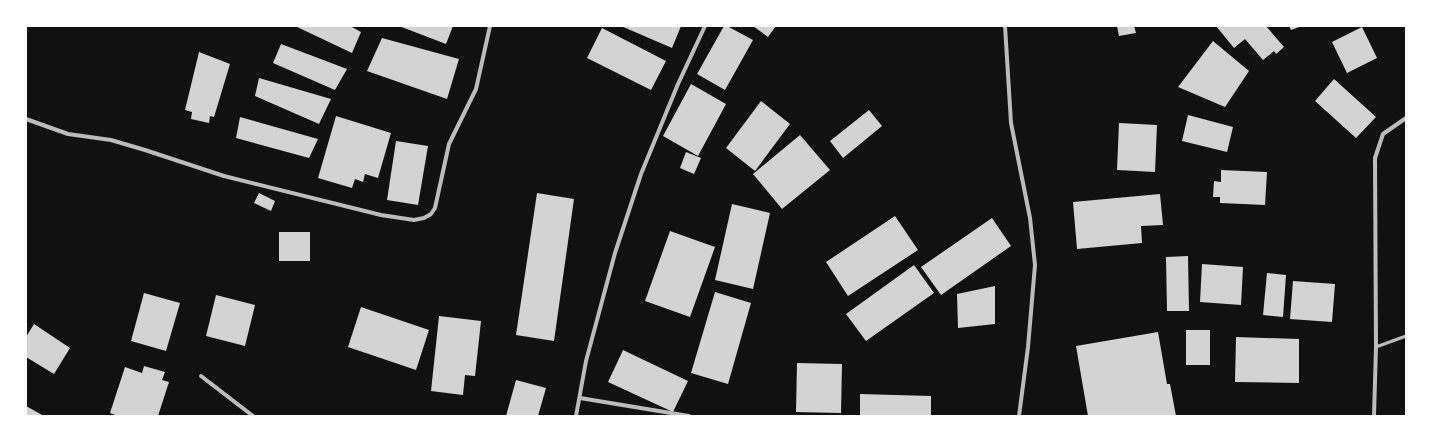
<svg xmlns="http://www.w3.org/2000/svg" width="1432" height="442" viewBox="0 0 1432 442" font-family="Signika,sans-serif">
<style>
.building{fill:#d3d3d3}
.lines{fill:none;stroke-linecap:round;stroke-linejoin:round}
.service{stroke:#bcbcbc;stroke-width:3}
.minor{stroke:#bcbcbc;stroke-width:4}
</style>
<rect width="100%" height="100%" fill="#111"/>
<!-- building -->
<g class="building">
<path d="M295,26H350L361,32L352,53Z"/>
<path d="M399,26H453L446,44Z"/>
<path d="M621,26H681L672,48Z"/>
<path d="M724,26H727L753,40L725,90L697,74Z"/>
<path d="M753,26H776L768,37Z"/>
<path d="M1117,26H1134L1136,33L1119,36Z"/>
<path d="M1216,26H1266L1284,47L1276,54L1274,51L1263,60L1245,39L1234,48Z"/>
<path d="M1289,26H1302L1291,30Z"/>
<path d="M1362,27L1377,58L1347,73L1332,42Z"/>
<path d="M602,28L666,61L651,90L587,58Z"/>
<path d="M382,38L459,59L447,99L367,71Z"/>
<path d="M1213,41L1249,71L1225,107L1178,87Z"/>
<path d="M281,44L347,69L335,90L273,63Z"/>
<path d="M199,52L230,64L214,117L210,116L209,123L191,119L192,112L185,110Z"/>
<path d="M259,78L331,99L319,124L255,96Z"/>
<path d="M1334,79L1376,117L1356,138L1315,101Z"/>
<path d="M691,84L726,104L698,156L663,136Z"/>
<path d="M761,101L790,124L755,171L726,148Z"/>
<path d="M869,110L882,126L843,158L830,141Z"/>
<path d="M1188,115L1233,127L1227,152L1182,141Z"/>
<path d="M336,116L391,133L378,178L365,174L363,182L355,179L352,188L318,178Z"/>
<path d="M240,117L318,139L309,158L236,138Z"/>
<path d="M1119,123L1157,125L1155,172L1117,170Z"/>
<path d="M800,135L830,170L782,209L753,174Z"/>
<path d="M396,141L428,146L418,205L387,200Z"/>
<path d="M686,152L701,158L694,174L680,168Z"/>
<path d="M1221,170L1267,172L1265,205L1220,203V197H1213L1214,181L1221,182Z"/>
<path d="M259,193L275,201L271,211L254,203Z"/>
<path d="M537,193L574,199L554,341L516,335Z"/>
<path d="M1160,194L1163,225L1141,226L1142,243L1077,249L1073,202Z"/>
<path d="M732,204L770,213L753,289L715,280Z"/>
<path d="M895,216L918,250L848,296L826,262Z"/>
<path d="M992,218L1011,246L941,295L921,267Z"/>
<path d="M670,231L715,247L690,317L645,301Z"/>
<rect x="279" y="232" width="31" height="29"/>
<path d="M1188,256L1189,311H1167L1166,257Z"/>
<path d="M1202,264L1243,267L1241,305L1200,302Z"/>
<path d="M914,265L934,293L866,341L846,314Z"/>
<path d="M1267,273L1286,275L1283,317L1263,315Z"/>
<path d="M1293,281L1335,284L1332,322L1290,319Z"/>
<path d="M995,286V324L958,328L957,294Z"/>
<path d="M715,292L751,303L728,384L691,373Z"/>
<path d="M144,293L180,303L166,351L131,341Z"/>
<path d="M216,295L255,305L245,346L206,336Z"/>
<path d="M361,307L429,330L416,370L348,347Z"/>
<path d="M439,316L481,321L475,376L465,375L463,395L431,391Z"/>
<path d="M34,324L70,348L54,374L26,357V337Z"/>
<rect x="1186" y="330" width="24" height="35"/>
<path d="M1158,332L1167,384H1170L1176,416H1088L1076,346Z"/>
<path d="M1236,337L1299,339V383L1235,382Z"/>
<path d="M623,350L688,381L673,412L608,382Z"/>
<path d="M797,363L842,364L841,413L796,412Z"/>
<path d="M144,366L165,372L162,380L169,382L158,416H118L110,413L125,367L142,373Z"/>
<path d="M516,380L546,388L538,416H506Z"/>
<path d="M860,394L931,396V416H860Z"/>
<path d="M26,406L44,416H26Z"/>
</g>
<g class="lines">
<!-- service -->
<path class="service" d="M1376,347L1406,336"/>
<!-- minor -->
<g class="minor">
<path d="M1005,26L1011,123L1030,218L1035,265L1028,347L1019,416"/>
<path d="M26,119L68,134L111,140L145,150L224,176L381,215L414,220L424,218L431,214L435,208L449,144L476,89L490,26"/>
<path d="M201,376L253,416"/>
<path d="M580,398L689,416"/>
<path d="M576,416L586,361L615,253L641,174L678,84L705,26"/>
<path d="M1374,416L1376,347L1375,158L1383,134L1406,118"/>
</g>
</g>
<!-- border -->
<rect width="1432" height="442" fill="none" stroke="#ffffff" stroke-width="54"/>
</svg>
